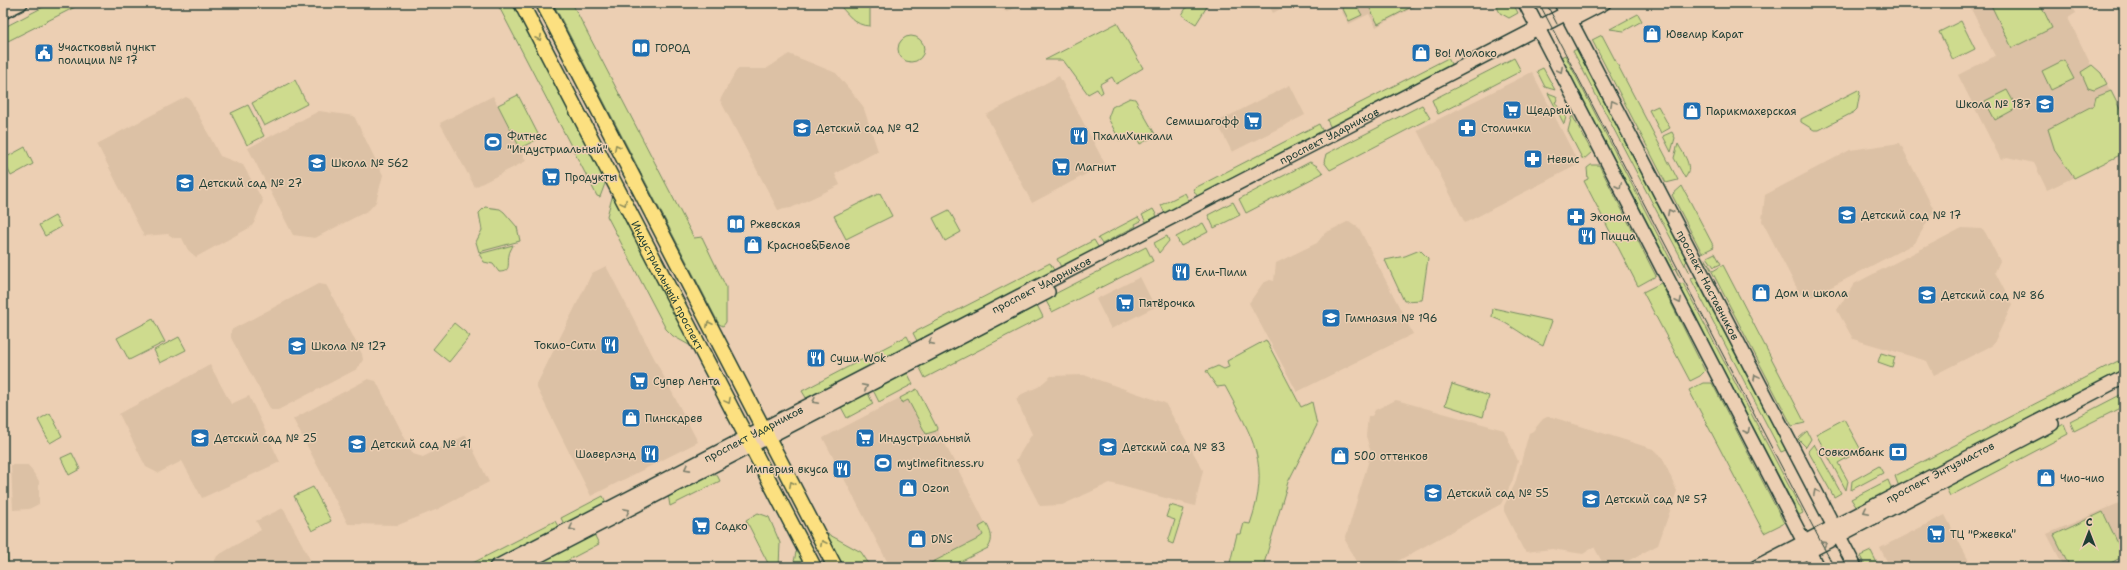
<svg xmlns="http://www.w3.org/2000/svg" width="2127" height="570" viewBox="0 0 2127 570" font-family="'Shantell Sans',sans-serif">
<style>
.built{fill:#dcc1a5}
.green{fill:#cedb8e;stroke:#768c61}
.lines{fill:none;stroke-linecap:round;stroke-linejoin:round}
.secondary-casing{stroke:#1f3d34;stroke-width:16}
.primary-casing{stroke:#1f3d34;stroke-width:17}
.secondary{stroke:#eccfb3;stroke-width:13}
.primary{stroke:#fce080;stroke-width:14}
.tram{stroke:#1f3d34;stroke-width:1}
.oneway{stroke:#8e8e5a}
.oneway2{stroke:#7b7f6d}
.labels{text-anchor:middle;stroke-width:3;stroke-linejoin:round;paint-order:stroke}
.poi-label{font-size:11px;fill:#1f3d34;stroke:#eccfb3;text-anchor:start}
.street-label{font-size:11px;fill:#1f3d34;stroke:#eccfb3}
</style>
<rect width="100%" height="100%" fill="#eccfb3"/>
<filter id="ink" filterUnits="userSpaceOnUse"><feTurbulence type="fractalNoise" baseFrequency=".025" numOctaves="2"/><feDisplacementMap in="SourceGraphic" scale="8" xChannelSelector="R" yChannelSelector="G"/><feConvolveMatrix kernelMatrix="1 2 1 2 8 2 1 2 1" color-interpolation-filters="sRGB"/></filter>
<g filter="url(#ink)">
<!-- built -->
<g class="built">
<path d="M989,3H1023L1007,12Z"/>
<path d="M1268,3H1291L1273,13Z"/>
<path d="M1337,3H1422L1376,27L1369,14L1349,24Z"/>
<path d="M1968,3H2071L2076,13L2068,18L2091,65L2101,73L2124,117V153L2047,190L2034,163L2007,157L2001,160L1958,75L1995,56Z"/>
<path d="M789,54L836,73L863,106L878,151L835,174L840,185L791,208L778,210L720,100L737,69H766Z"/>
<path d="M1532,72L1579,164L1465,223L1417,130Z"/>
<path d="M1059,76L1105,164L1032,203L986,115Z"/>
<path d="M1290,85L1305,115L1232,152L1217,122Z"/>
<path d="M493,96L526,161L475,187L440,123Z"/>
<path d="M186,97L190,99L220,156L243,165L263,201L254,223L251,227L196,257L188,250L182,238H174L168,234L144,236L97,144Z"/>
<path d="M319,111L354,116L383,175L376,202L369,210L315,238L293,235L248,148Z"/>
<path d="M1900,143L1934,210L1915,243L1812,297L1800,294L1762,221L1765,195L1850,150Z"/>
<path d="M1349,221L1359,228L1413,334L1297,392L1249,303L1263,283L1270,280L1274,281L1276,263L1317,243L1325,233Z"/>
<path d="M1962,228L1981,229L1985,232L2000,261L1995,272L2012,305L1993,345L1934,375L1927,361L1853,339L1837,310L1854,284Z"/>
<path d="M606,266L698,442L591,496L536,386L592,273Z"/>
<path d="M1140,277L1155,307L1111,329L1096,299Z"/>
<path d="M318,284L326,285L328,288L362,354L363,360L357,369L278,410H271L231,338V330Z"/>
<path d="M210,365L231,404L249,396L280,462L202,498L182,461L158,473L146,467L119,414Z"/>
<path d="M1084,375L1165,403L1203,470L1195,506L1110,483L1062,505L1040,506L1016,460L1032,434L1016,399L1022,394L1038,387L1051,376Z"/>
<path d="M368,379L376,381L413,454L423,457L466,435L489,482L438,509L398,525L348,524L293,419Z"/>
<path d="M917,389L992,536L991,543L988,548L950,567H890L823,438Z"/>
<path d="M1396,400L1504,430L1518,461L1512,482L1501,504L1387,567H1360L1345,540L1371,453L1366,436L1368,416H1372L1375,410Z"/>
<path d="M1547,417H1552L1653,449L1663,459L1677,491L1658,545L1616,567H1605L1594,547L1583,554L1552,549L1526,552L1523,549L1504,511V506L1515,484L1529,433L1533,431L1543,419Z"/>
<path d="M11,465H28L39,481V504L29,509L13,510Z"/>
<path d="M2124,501V567H2064L2047,534Z"/>
<path d="M283,508L314,567H212L217,556L261,530L256,521Z"/>
<path d="M1945,515L1972,567H1890L1880,548Z"/>
</g>
<!-- green -->
<g class="green">
<path d="M51,3H77L75,7L6,42L3,35V28Z"/>
<path d="M497,3H516L606,181L600,197L597,196Z"/>
<path d="M553,3H572L694,238L702,237L726,287V322L723,326L719,324Z"/>
<path d="M837,3H870V26C854,26 848,13 837,3Z"/>
<path d="M1189,3H1204L1208,5L1196,24L1182,15Z"/>
<path d="M1340,3H1355L1362,15L1349,21Z"/>
<path d="M1367,3H1417V4L1378,24Z"/>
<path d="M1495,3H1513L1518,13L1509,18L1500,13Z"/>
<path d="M1990,3H2040L2052,28L2012,48Z"/>
<path d="M1638,14L1642,21L1624,31L1610,29Z"/>
<path d="M1961,21L1975,49L1953,60L1939,32Z"/>
<path d="M1117,23L1143,68L1116,84L1112,77L1100,84L1103,92L1100,94L1097,89L1088,94L1063,60H1045Z"/>
<path d="M1602,35L1678,180L1666,183L1592,40Z"/>
<circle cx="911" cy="49" r="13"/>
<path d="M1577,49L1687,261L1685,263L1689,273L1573,51Z"/>
<path d="M1565,55L1680,278L1675,268L1672,270L1561,57Z"/>
<path d="M1448,58L1453,68L1332,130L1327,120Z"/>
<path d="M1514,58L1521,71L1438,114L1432,100Z"/>
<path d="M2064,60L2074,79L2051,90L2042,71Z"/>
<path d="M2092,65L2101,73L2107,84L2094,90L2088,88L2081,72Z"/>
<path d="M1543,68L1555,90L1545,87L1537,71Z"/>
<path d="M295,80L307,104L264,126L252,103Z"/>
<path d="M1858,90L1860,92L1857,109L1854,112L1819,130H1814L1801,122V119Z"/>
<path d="M2007,90L2017,108L1995,120L1985,101Z"/>
<path d="M2111,91L2124,117V153L2074,178L2055,151L2048,129L2094,105L2096,97Z"/>
<path d="M1548,93L1556,96L1558,100L1555,102L1561,112L1563,111L1566,117L1564,124Z"/>
<path d="M518,95L540,138L520,148L498,105Z"/>
<path d="M1130,98L1135,99L1155,134L1153,137L1140,144L1135,134L1120,141L1108,118L1112,107Z"/>
<path d="M248,105L264,136L247,145L231,113Z"/>
<path d="M1422,105L1430,118L1330,170L1324,162L1326,154Z"/>
<path d="M1658,106L1670,128L1661,133L1649,110Z"/>
<path d="M1572,115L1592,152L1583,160L1568,131Z"/>
<path d="M1319,124L1324,134L1199,199L1193,189Z"/>
<path d="M1672,132L1675,138L1671,152L1663,136Z"/>
<path d="M1678,144C1684,155 1694,167 1685,178L1674,158Z"/>
<path d="M25,147L33,164L11,176L3,159Z"/>
<path d="M1310,162L1317,166L1323,173L1246,213L1239,199Z"/>
<path d="M1591,165H1599L1656,276L1638,286L1584,181L1588,179L1587,168Z"/>
<path d="M1682,186L1714,247L1702,253L1672,195Z"/>
<path d="M880,193L892,216L846,239L834,216Z"/>
<path d="M1185,193L1190,203L1166,216L1161,205Z"/>
<path d="M613,194L691,344L689,345L673,336L666,329L607,216Z"/>
<path d="M1233,202L1240,215L1214,228L1208,215Z"/>
<path d="M485,207L500,209L504,212L517,227L520,241L479,252L476,242L482,230L479,213Z"/>
<path d="M1153,209L1157,216L1146,222L1142,215Z"/>
<path d="M949,210L961,232L945,241L933,218Z"/>
<path d="M55,216L61,227L45,236L39,225Z"/>
<path d="M1138,217L1141,221L1135,224L1136,226L1102,244L1098,238Z"/>
<path d="M1203,223L1208,232L1181,246L1176,237Z"/>
<path d="M1167,236L1169,241L1159,253L1154,243Z"/>
<path d="M1094,240L1100,250L1061,267L1057,259Z"/>
<path d="M513,245C512,248 509,252 509,255C507,263 512,272 499,272L493,264L484,262L479,254Z"/>
<path d="M1146,247L1153,261L1052,312L1045,299Z"/>
<path d="M1420,250L1428,258L1422,300L1404,301L1385,260L1405,256Z"/>
<path d="M1715,253L1721,264L1714,267L1707,257Z"/>
<path d="M1705,258L1713,271L1723,265L1805,423L1792,426Z"/>
<path d="M1050,263L1055,272L918,343L913,333Z"/>
<path d="M1695,277L1786,450L1781,452L1691,279Z"/>
<path d="M1661,283L1705,371L1700,376L1690,381L1643,292Z"/>
<path d="M1683,283L1803,513L1799,515L1679,285Z"/>
<path d="M1036,303L1043,317L925,378L918,364Z"/>
<path d="M1493,308L1552,321L1543,346C1525,337 1511,324 1492,317Z"/>
<path d="M153,319L165,342L129,360L117,338Z"/>
<path d="M454,323L470,336L449,362L433,349Z"/>
<path d="M907,336L912,346L808,401L802,391Z"/>
<path d="M179,337L186,350L160,363L154,350Z"/>
<path d="M1266,340L1301,407L1312,402L1317,425L1288,482L1263,567H1229L1237,534H1241L1244,523L1250,524C1271,463 1253,439 1225,386L1217,387L1206,371L1218,366L1224,369L1229,367L1227,361Z"/>
<path d="M1881,353L1895,357L1892,367L1878,362Z"/>
<path d="M2118,361L2123,371L1899,487L1895,476Z"/>
<path d="M906,370L913,384L879,402L872,388Z"/>
<path d="M1703,383H1712L1784,523L1764,533L1689,390Z"/>
<path d="M1452,384L1489,396L1483,417L1445,405Z"/>
<path d="M917,389L937,428L936,431L926,434L908,400L902,403L900,398Z"/>
<path d="M868,393L873,404L847,418L841,407Z"/>
<path d="M2124,393V406L2074,431L2070,421Z"/>
<path d="M50,413L62,436L50,443L38,420Z"/>
<path d="M1844,419L1861,450L1838,463L1848,481L1846,490L1816,434Z"/>
<path d="M2064,424L2068,434L1950,496L1945,486Z"/>
<path d="M1807,431L1811,439L1806,447L1798,439Z"/>
<path d="M1814,444L1841,493L1834,497L1808,451Z"/>
<path d="M72,453L80,469L69,475L61,458Z"/>
<path d="M1879,466L1883,473L1851,490L1852,481Z"/>
<path d="M710,472L712,475H717L720,481L670,506L668,494Z"/>
<path d="M3,473H5L6,530L3,531Z"/>
<path d="M1888,480L1892,490L1857,508L1851,499Z"/>
<path d="M313,487L331,521L312,531L294,496Z"/>
<path d="M603,496L607,505L565,526L561,518Z"/>
<path d="M1170,505L1184,509L1173,544L1168,542L1175,520L1166,517Z"/>
<path d="M2103,512L2124,556L2103,567H2070L2054,535Z"/>
<path d="M758,513L769,517L780,543L779,567H770L746,520Z"/>
<path d="M555,521L560,530L487,567H465Z"/>
<path d="M986,523C991,532 994,539 988,548L950,567H923L976,540L983,535L979,527Z"/>
<path d="M594,534L599,544L555,567H529Z"/>
<path d="M828,534L861,552L871,567H843L827,536Z"/>
<path d="M7,539L8,567H3V541Z"/>
<path d="M1871,551L1879,567H1866L1860,556Z"/>
<path d="M796,552H799L807,567H793Z"/>
</g>
<g class="lines">
<defs>
<g id="secondary">
<path d="M1525,3L1817,567"/>
<path id="s1" d="M1561,3L1855,567"/>
<path d="M3,12L21,3"/>
<path d="M1577,17L1604,3"/>
<path id="s2" d="M496,567L1586,3"/>
<path d="M517,567L1048,292"/>
<path id="s3" d="M1756,567L2124,377"/>
<path d="M1779,567L2052,424"/>
</g>
<g id="primary">
<path id="s4" d="M521,3L814,567"/>
<path d="M543,3L835,567"/>
</g>
</defs>
<!-- secondary casing -->
<use href="#secondary" class="secondary-casing"/>
<!-- primary casing -->
<use href="#primary" class="primary-casing"/>
<!-- secondary -->
<use href="#secondary" class="secondary"/>
<!-- primary -->
<use href="#primary" class="primary"/>
<!-- tram -->
<g class="tram">
<path d="M1539,3L1834,567"/>
<path d="M1546,3L1557,24"/>
</g>
</g>
<!-- one-way arrows -->
<defs><path id="oneway-chevron" d="M-2-3.5L2.5 0L-2 3.5" fill="none" stroke-width="1.6" stroke-linecap="round" stroke-linejoin="round"/></defs>
<g class="oneway">
<use href="#oneway-chevron" transform="translate(539 38) rotate(63)"/>
<use href="#oneway-chevron" transform="translate(617 147) rotate(-117)"/>
<use href="#oneway-chevron" transform="translate(624 203) rotate(62)"/>
<use href="#oneway-chevron" transform="translate(709 324) rotate(-117)"/>
<use href="#oneway-chevron" transform="translate(728 401) rotate(62)"/>
<use href="#oneway-chevron" transform="translate(792 484) rotate(-117)"/>
<use href="#oneway-chevron" transform="translate(823 543) rotate(-117)"/>
</g>
<g class="oneway2">
<use href="#oneway-chevron" transform="translate(1560 70) rotate(63)"/>
<use href="#oneway-chevron" transform="translate(1613 103) rotate(-118)"/>
<use href="#oneway-chevron" transform="translate(1619 186) rotate(63)"/>
<use href="#oneway-chevron" transform="translate(1670 212) rotate(-117)"/>
<use href="#oneway-chevron" transform="translate(1679 301) rotate(63)"/>
<use href="#oneway-chevron" transform="translate(931 342) rotate(153)"/>
<use href="#oneway-chevron" transform="translate(1756 377) rotate(-118)"/>
<use href="#oneway-chevron" transform="translate(865 387) rotate(-27)"/>
<use href="#oneway-chevron" transform="translate(815 401) rotate(153)"/>
<use href="#oneway-chevron" transform="translate(1747 431) rotate(63)"/>
<use href="#oneway-chevron" transform="translate(687 468) rotate(152)"/>
<use href="#oneway-chevron" transform="translate(1816 492) rotate(-118)"/>
<use href="#oneway-chevron" transform="translate(627 511) rotate(-28)"/>
<use href="#oneway-chevron" transform="translate(1866 511) rotate(153)"/>
<use href="#oneway-chevron" transform="translate(572 528) rotate(153)"/>
<use href="#oneway-chevron" transform="translate(1824 544) rotate(-27)"/>
</g>
</g>
<!-- icons -->
<defs>
<symbol id="shop-square" viewBox="-11 -11 22 22"><rect x="-9" y="-9" width="18" height="18" rx="4" fill="#1f6fb2" stroke="#eccfb3"/><path d="M-5-2.5h2.3a2.7 3.5 0 0 1 5.4 0H5L5.5 6h-11ZM-1.5-2.5h3a1.5 2.3 0 0 0-3 0Z" fill="#fff"/></symbol>
<symbol id="library-square" viewBox="-11 -11 22 22"><rect x="-9" y="-9" width="18" height="18" rx="4" fill="#1f6fb2" stroke="#eccfb3"/><path d="M-6-4Q-3-5.5-.7-3.5V5Q-3 3-6 4ZM6-4Q3-5.5 .7-3.5V5Q3 3 6 4Z" fill="#fff"/></symbol>
<symbol id="civic-square" viewBox="-11 -11 22 22"><rect x="-9" y="-9" width="18" height="18" rx="4" fill="#1f6fb2" stroke="#eccfb3"/><path d="M-.6-6.5H3V-4.5H.6V-3L4-1V1h2V6H-6V1h2V-1L-.6-3ZM-1.2 2.5V6h2.4V2.5Z" fill="#fff"/></symbol>
<symbol id="school-square" viewBox="-11 -11 22 22"><rect x="-9" y="-9" width="18" height="18" rx="4" fill="#1f6fb2" stroke="#eccfb3"/><path d="M0-5L7-2L0 1L-7-2ZM-4 1L0 2.5L4 1V4Q0 6-4 4Z" fill="#fff"/></symbol>
<symbol id="supermarket-square" viewBox="-11 -11 22 22"><rect x="-9" y="-9" width="18" height="18" rx="4" fill="#1f6fb2" stroke="#eccfb3"/><path d="M-6-5.5h2.5l.6 2H6L4.5 2H-2.5L-4.4-4H-6ZM-1.5 3.2a1.3 1.3 0 1 0 .1 0ZM3 3.2a1.3 1.3 0 1 0 .1 0Z" fill="#fff"/></symbol>
<symbol id="pharmacy-square" viewBox="-11 -11 22 22"><rect x="-9" y="-9" width="18" height="18" rx="4" fill="#1f6fb2" stroke="#eccfb3"/><path d="M-2-6h4v4h4v4h-4v4h-4v-4h-4v-4h4Z" fill="#fff"/></symbol>
<symbol id="restaurant-square" viewBox="-11 -11 22 22"><rect x="-9" y="-9" width="18" height="18" rx="4" fill="#1f6fb2" stroke="#eccfb3"/><path d="M-5-6h1v4h1v-4h1v4h1v-4h1v5L-1.5 .5V6h-2V.5L-5-1ZM5-6V6H3V1.5H1.5Q1.5-4 5-6Z" fill="#fff"/></symbol>
<symbol id="stadium-square" viewBox="-11 -11 22 22"><rect x="-9" y="-9" width="18" height="18" rx="4" fill="#1f6fb2" stroke="#eccfb3"/><path d="M0-5a6.5 5 0 1 0 0 10a6.5 5 0 1 0 0-10ZM-3.5-1.8h7v3.6h-7Z" fill="#fff"/></symbol>
<symbol id="bank-square" viewBox="-11 -11 22 22"><rect x="-9" y="-9" width="18" height="18" rx="4" fill="#1f6fb2" stroke="#eccfb3"/><path d="M-6-4H6V4H-6ZM0-2.3a2.3 2.3 0 1 0 0 4.6a2.3 2.3 0 1 0 0-4.6Z" fill="#fff"/></symbol>
</defs>
<g fill-rule="evenodd">
<use href="#shop-square" x="1641" y="23" width="22" height="22"/>
<use href="#library-square" x="630" y="37" width="22" height="22"/>
<use href="#civic-square" x="33" y="42" width="22" height="22"/>
<use href="#shop-square" x="1410" y="42" width="22" height="22"/>
<use href="#school-square" x="2034" y="93" width="22" height="22"/>
<use href="#supermarket-square" x="1501" y="99" width="22" height="22"/>
<use href="#shop-square" x="1681" y="100" width="22" height="22"/>
<use href="#supermarket-square" x="1242" y="110" width="22" height="22"/>
<use href="#school-square" x="791" y="117" width="22" height="22"/>
<use href="#pharmacy-square" x="1456" y="117" width="22" height="22"/>
<use href="#restaurant-square" x="1068" y="125" width="22" height="22"/>
<use href="#stadium-square" x="482" y="131" width="22" height="22"/>
<use href="#pharmacy-square" x="1522" y="148" width="22" height="22"/>
<use href="#school-square" x="306" y="152" width="22" height="22"/>
<use href="#supermarket-square" x="1050" y="156" width="22" height="22"/>
<use href="#supermarket-square" x="540" y="166" width="22" height="22"/>
<use href="#school-square" x="174" y="172" width="22" height="22"/>
<use href="#school-square" x="1836" y="204" width="22" height="22"/>
<use href="#pharmacy-square" x="1565" y="206" width="22" height="22"/>
<use href="#library-square" x="725" y="213" width="22" height="22"/>
<use href="#restaurant-square" x="1576" y="225" width="22" height="22"/>
<use href="#shop-square" x="742" y="234" width="22" height="22"/>
<use href="#restaurant-square" x="1170" y="261" width="22" height="22"/>
<use href="#shop-square" x="1750" y="282" width="22" height="22"/>
<use href="#school-square" x="1916" y="284" width="22" height="22"/>
<use href="#supermarket-square" x="1114" y="292" width="22" height="22"/>
<use href="#school-square" x="1320" y="307" width="22" height="22"/>
<use href="#restaurant-square" x="599" y="334" width="22" height="22"/>
<use href="#school-square" x="286" y="335" width="22" height="22"/>
<use href="#restaurant-square" x="805" y="347" width="22" height="22"/>
<use href="#supermarket-square" x="628" y="370" width="22" height="22"/>
<use href="#shop-square" x="620" y="407" width="22" height="22"/>
<use href="#school-square" x="189" y="427" width="22" height="22"/>
<use href="#supermarket-square" x="854" y="427" width="22" height="22"/>
<use href="#school-square" x="346" y="433" width="22" height="22"/>
<use href="#school-square" x="1097" y="436" width="22" height="22"/>
<use href="#bank-square" x="1887" y="441" width="22" height="22"/>
<use href="#restaurant-square" x="639" y="443" width="22" height="22"/>
<use href="#shop-square" x="1329" y="445" width="22" height="22"/>
<use href="#stadium-square" x="872" y="452" width="22" height="22"/>
<use href="#restaurant-square" x="831" y="458" width="22" height="22"/>
<use href="#shop-square" x="2035" y="467" width="22" height="22"/>
<use href="#shop-square" x="897" y="477" width="22" height="22"/>
<use href="#school-square" x="1422" y="482" width="22" height="22"/>
<use href="#school-square" x="1580" y="488" width="22" height="22"/>
<use href="#supermarket-square" x="690" y="515" width="22" height="22"/>
<use href="#supermarket-square" x="1925" y="523" width="22" height="22"/>
<use href="#shop-square" x="906" y="528" width="22" height="22"/>
</g>
<g class="labels">
<!-- poi labels -->
<g class="poi-label">
<text x="1666" y="38">Ювелир Карат</text>
<text x="58" y="51">Участковый пункт<tspan x="58" dy="13">полиции № 17</tspan></text>
<text x="655" y="52">ГОРОД</text>
<text x="1435" y="57">Во! Молоко</text>
<text x="2031" y="108" text-anchor="end">Школа № 187</text>
<text x="1526" y="114">Щедрый</text>
<text x="1706" y="115">Парикмахерская</text>
<text x="1239" y="125" text-anchor="end">Семишагофф</text>
<text x="816" y="132">Детский сад № 92</text>
<text x="1481" y="132">Столички</text>
<text x="507" y="140">Фитнес<tspan x="507" dy="13">"Индустриальный"</tspan></text>
<text x="1093" y="140">ПхалиХинкали</text>
<text x="1547" y="163">Невис</text>
<text x="331" y="167">Школа № 562</text>
<text x="1075" y="171">Магнит</text>
<text x="565" y="181">Продукты</text>
<text x="199" y="187">Детский сад № 27</text>
<text x="1861" y="219">Детский сад № 17</text>
<text x="1590" y="221">Эконом</text>
<text x="750" y="228">Ржевская</text>
<text x="1601" y="240">Пицца</text>
<text x="767" y="249">Красное&amp;Белое</text>
<text x="1195" y="276">Ели-Пили</text>
<text x="1775" y="297">Дом и школа</text>
<text x="1941" y="299">Детский сад № 86</text>
<text x="1139" y="307">Пятёрочка</text>
<text x="1345" y="322">Гимназия № 196</text>
<text x="596" y="349" text-anchor="end">Токио-Сити</text>
<text x="311" y="350">Школа № 127</text>
<text x="830" y="362">Суши Wok</text>
<text x="653" y="385">Супер Лента</text>
<text x="645" y="422">Пинскдрев</text>
<text x="214" y="442">Детский сад № 25</text>
<text x="879" y="442">Индустриальный</text>
<text x="371" y="448">Детский сад № 41</text>
<text x="1122" y="451">Детский сад № 83</text>
<text x="1884" y="456" text-anchor="end">Совкомбанк</text>
<text x="636" y="458" text-anchor="end">Шаверлэнд</text>
<text x="1354" y="460">500 оттенков</text>
<text x="897" y="467">mytimefitness.ru</text>
<text x="828" y="473" text-anchor="end">Империя вкуса</text>
<text x="2060" y="482">Чио-чио</text>
<text x="922" y="492">Ozon</text>
<text x="1447" y="497">Детский сад № 55</text>
<text x="1605" y="503">Детский сад № 57</text>
<text x="715" y="530">Садко</text>
<text x="1950" y="538">ТЦ "Ржевка"</text>
<text x="931" y="543">DNS</text>
</g>
<!-- street labels -->
<g class="street-label">
<text dy="4" stroke="none"><textPath href="#s2" startOffset="938">проспект Ударников</textPath></text>
<text dy="4" stroke="none"><textPath href="#s4" startOffset="318">Индустриальный проспект</textPath></text>
<text dy="4" stroke="none"><textPath href="#s2" startOffset="614">проспект Ударников</textPath></text>
<text dy="4" stroke="none"><textPath href="#s1" startOffset="318">проспект Наставников</textPath></text>
<text dy="4" stroke="none"><textPath href="#s2" startOffset="290">проспект Ударников</textPath></text>
<text dy="4" stroke="none"><textPath href="#s3" startOffset="207">проспект Энтузиастов</textPath></text>
</g>
</g>
<!-- margin -->
<rect width="2127" height="570" fill="none" stroke="#eccfb3" stroke-width="16"/>
<rect x="8" y="8" width="2111" height="554" fill="none" stroke="#1f3d34" stroke-width="1.5" filter="url(#ink)"/>
<!-- north arrow -->
<g transform="translate(2089 532)" stroke="#eccfb3" stroke-width="3" paint-order="stroke">
<path d="M0-3L7 15L0 10L-7 15Z" fill="#1f3d34"/>
<text y="-6" font-size="11" font-weight="bold" text-anchor="middle" fill="#1f3d34">С</text>
</g>
</svg>
